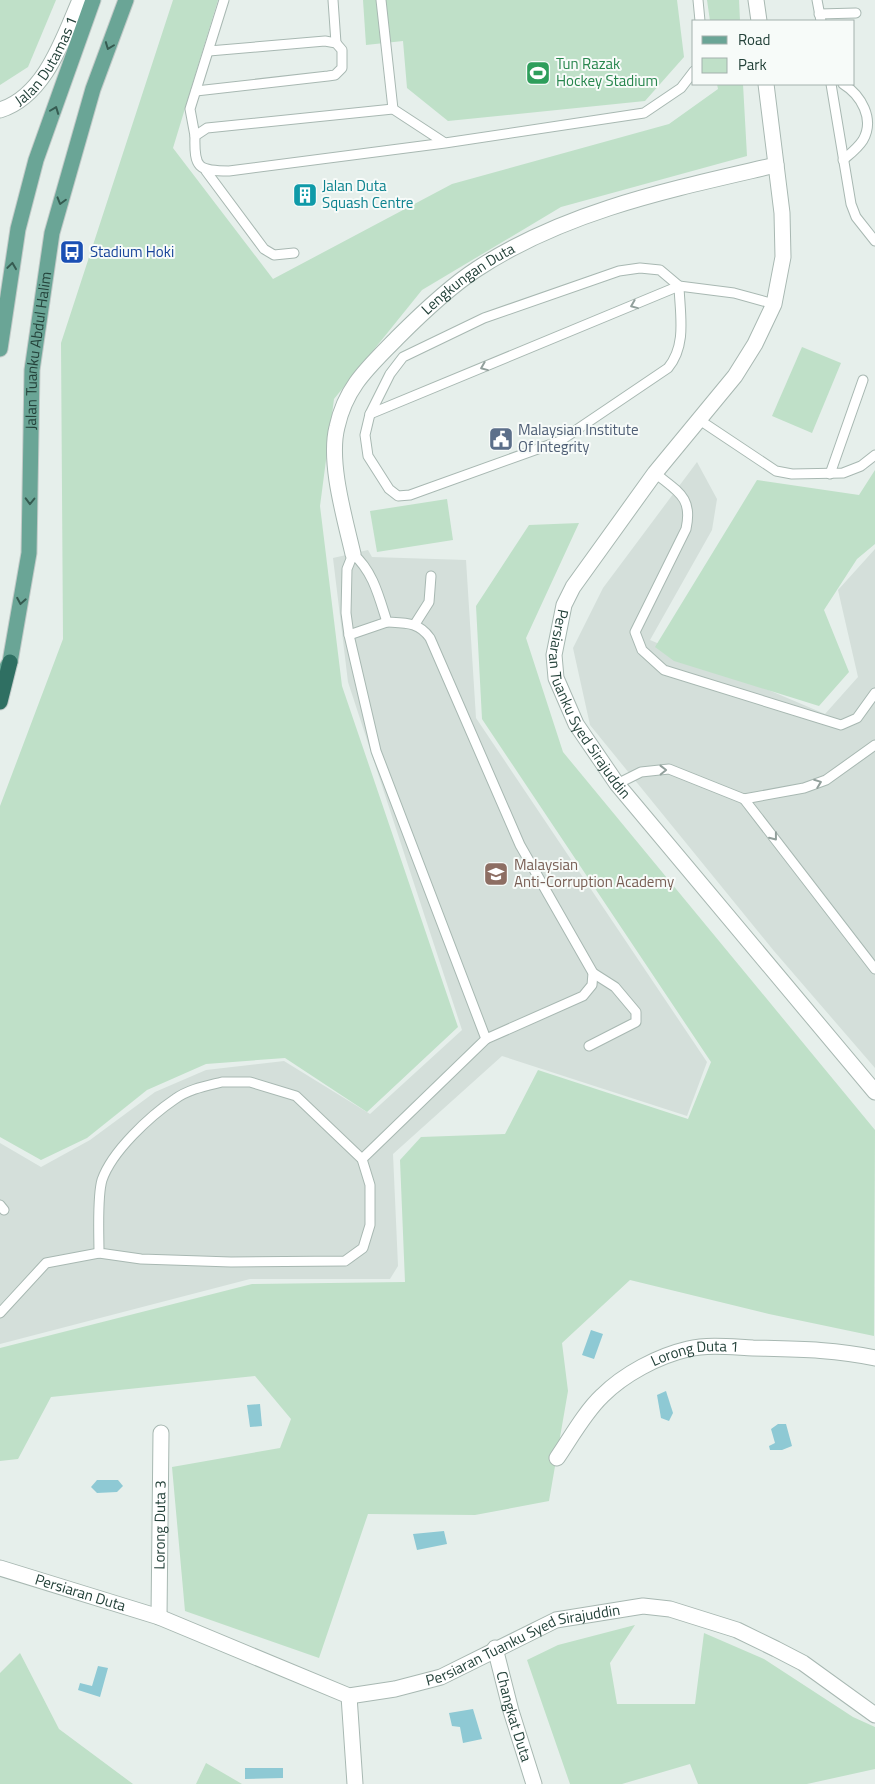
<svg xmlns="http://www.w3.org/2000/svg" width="875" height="1784" viewBox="0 0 875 1784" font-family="'Titillium Web',sans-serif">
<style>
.built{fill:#d4dfda}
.green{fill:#bfe0c8}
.water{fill:#8ec9d4}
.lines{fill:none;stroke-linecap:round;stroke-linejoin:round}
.service-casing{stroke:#a8b8b2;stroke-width:11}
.minor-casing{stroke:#a8b8b2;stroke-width:17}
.tertiary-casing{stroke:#a8b8b2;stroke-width:17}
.primary-casing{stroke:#c2cac8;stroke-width:17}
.motorway-casing{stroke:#c2cac8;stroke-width:17}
.service{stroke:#fff;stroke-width:9}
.minor{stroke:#fff;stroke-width:15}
.tertiary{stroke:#fff;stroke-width:15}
.primary{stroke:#6aa596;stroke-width:15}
.motorway{stroke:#2f6f62;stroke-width:15}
.oneway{stroke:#365b51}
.oneway2{stroke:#92a09c}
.labels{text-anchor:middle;stroke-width:4;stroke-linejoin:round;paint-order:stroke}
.street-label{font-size:15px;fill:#24423a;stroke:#f7fbf9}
.leisure-label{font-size:15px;fill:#27864d;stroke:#f7fbf9;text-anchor:start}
.culture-label{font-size:15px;fill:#0d838f;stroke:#f7fbf9;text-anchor:start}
.transit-label{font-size:15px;fill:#164399;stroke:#f7fbf9;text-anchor:start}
.service-label{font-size:15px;fill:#4e5e75;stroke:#f7fbf9;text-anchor:start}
.education-label{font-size:15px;fill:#785e54;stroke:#f7fbf9;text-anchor:start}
</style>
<rect width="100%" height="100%" fill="#e6efeb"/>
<!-- built -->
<g class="built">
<path d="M697,462L717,499L712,530L650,640L825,714L858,677L838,590L875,549V1068L774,951L590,725L573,648L603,588Z"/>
<path d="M368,550L372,557L466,560L476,718L707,1062L687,1116L502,1056L393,1154L398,1266L390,1279H250L0,1344V1143L41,1167L90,1140L155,1092L206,1070L284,1061L370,1114L462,1030L348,682L333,558Z"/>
</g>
<!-- green -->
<g class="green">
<path d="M0,0H56L28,67L0,85Z"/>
<path d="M173,0H218L173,148L273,279L452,184L669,124L718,89L717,84H743L747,156L561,207L422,290L334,399L320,506L342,686L458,1027L367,1112L285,1058L206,1064L147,1090L87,1138L41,1160L0,1137V806L63,639L61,343Z"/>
<path d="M363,0H677L684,57L645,101L448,121L407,88L403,41L366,45Z"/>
<path d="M707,0H739L740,21H710Z"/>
<path d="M802,347L841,363L812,433L772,416Z"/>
<path d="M875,470V544L857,559L824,610L849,672L819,706L674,661L655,647L757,480L859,495Z"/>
<path d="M447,499L453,540L377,552L370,511Z"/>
<path d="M579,523L526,638L563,752L875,1130L874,1336L769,1314L630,1280L562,1343L568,1391L549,1501L475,1515L368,1514L319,1658L185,1611L172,1467L280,1448L291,1419L255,1376L51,1397L18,1459L0,1461V1348L252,1284L405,1282L400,1160L421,1137L505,1134L538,1070L688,1119L711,1062L482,719L476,606L529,525Z"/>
<path d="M635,1625L610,1663L617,1704H695L704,1633L764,1659L853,1717L875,1727V1769L807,1784H698L690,1764L622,1784H570L527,1660L558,1645Z"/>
<path d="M20,1653L59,1729L133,1784H0V1673Z"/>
<path d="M206,1763L242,1784H196Z"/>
</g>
<!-- water -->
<g class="water">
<path d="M591,1330L603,1334L594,1359L582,1355Z"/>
<path d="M666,1391L673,1413L669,1421L661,1418L657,1395Z"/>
<path d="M260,1404L262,1426L250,1427L247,1405Z"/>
<path d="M778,1424H786L792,1446L782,1450H770L769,1446L775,1443L771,1429Z"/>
<path d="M97,1480H118L123,1486L117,1492L97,1493L91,1487Z"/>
<path d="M444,1531L447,1544L417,1550L413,1534Z"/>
<path d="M98,1666L108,1668L100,1697L78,1690L80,1683L92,1686Z"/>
<path d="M473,1709L482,1739L463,1743L460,1727L452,1726L449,1713Z"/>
<path d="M245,1768H283V1778L245,1779Z"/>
</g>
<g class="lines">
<defs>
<g id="service">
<path d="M333,0L336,43"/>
<path d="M381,0L393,109"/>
<path d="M698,0L700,21"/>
<path d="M817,0L821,21"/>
<path d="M819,14L856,13"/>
<path d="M831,84L851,204L856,217L875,241"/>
<path d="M843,84C861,95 875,119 863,140C858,148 850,154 843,160"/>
<path d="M196,91L328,76L335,75L342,68V50L336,43L325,41L209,51"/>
<path d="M195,136L190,109L224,0"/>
<path d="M445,143L393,109L207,128L195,136C194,168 198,171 229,171L445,143L644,113L681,88L694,71"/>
<path d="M206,171L264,249L274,255L294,253"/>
<path d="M640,268L660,270L679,286C680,315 687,345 668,368L560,441L410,495L398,496L389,489L368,456L365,435L370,414L390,374L403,357L484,318L619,271Z"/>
<path d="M370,414L679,286L734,293L774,304"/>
<path d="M698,419L776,471L792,474L843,473L861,466L875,455"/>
<path d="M655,473C678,492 693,497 686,529L635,632L642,650L664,670L841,725L857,718L875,693"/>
<path d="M830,474L863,380"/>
<path d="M353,554C373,571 379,597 387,622C406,623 419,622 430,638L520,845L593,973L592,985L583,996L486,1039L376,751L349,635L346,613L347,569Z"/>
<path d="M415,624L429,602L431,576"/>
<path d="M349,635L387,622"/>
<path d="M617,784L641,772L669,769L744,799L804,788L826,780L875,745"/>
<path d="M744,799L875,969"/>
<path d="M589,1046L636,1022V1012L615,987L593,973"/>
<path d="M222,1082H250L296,1096L362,1159L370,1185V1225L363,1248L345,1261L231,1262L141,1259L99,1253C99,1234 97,1197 102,1180C112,1151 150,1116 175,1099C189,1089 206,1086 222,1082Z"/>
<path d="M362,1159L486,1039"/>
<path d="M0,1205L4,1210"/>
<path d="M0,1313L46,1263L99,1253"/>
</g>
<g id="minor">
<path d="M756,0L759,21"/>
<path id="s1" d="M766,84L782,213L783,257L774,304L755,344L735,376L655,473L573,587L564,605L554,655L556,678L576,724L617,784L875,1092"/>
<path id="s2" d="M353,554C345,519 328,462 337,427C346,386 369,367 397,338C421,314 449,287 477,269C567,210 673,189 776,165"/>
<path id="s3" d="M557,1458C570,1439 585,1412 602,1396C624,1374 658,1356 688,1349C709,1344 732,1347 753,1348C794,1349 835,1349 875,1358"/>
<path id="s4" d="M0,1568L159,1617L349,1696L395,1689L441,1677L556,1620L643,1606L670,1609L737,1630L776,1649L803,1663L875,1715"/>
<path id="s5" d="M159,1617L161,1433"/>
<path id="s6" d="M495,1648L511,1711L534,1784"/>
<path d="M349,1696L355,1784"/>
</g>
<g id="tertiary">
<path id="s7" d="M0,110C45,96 63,39 80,0"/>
</g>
<g id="primary">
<path d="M0,349L18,229L36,160L93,0"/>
<path id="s8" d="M4,672L10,662L29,553L32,370L52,233L93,89L126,0"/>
</g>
<path id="motorway" d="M0,702L10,662"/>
</defs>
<!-- service casing -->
<use href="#service" class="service-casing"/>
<!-- minor casing -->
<use href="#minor" class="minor-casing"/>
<!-- tertiary casing -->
<use href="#tertiary" class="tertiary-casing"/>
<!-- primary casing -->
<use href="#primary" class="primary-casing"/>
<!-- motorway casing -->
<use href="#motorway" class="motorway-casing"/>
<!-- service -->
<use href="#service" class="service"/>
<!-- minor -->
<use href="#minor" class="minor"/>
<!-- tertiary -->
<use href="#tertiary" class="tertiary"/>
<!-- primary -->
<use href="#primary" class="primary"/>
<!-- motorway -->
<use href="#motorway" class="motorway"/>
</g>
<!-- one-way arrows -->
<defs><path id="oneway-chevron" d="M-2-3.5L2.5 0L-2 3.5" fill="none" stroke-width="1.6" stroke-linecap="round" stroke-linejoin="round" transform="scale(1.25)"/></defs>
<g class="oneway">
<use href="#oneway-chevron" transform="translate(109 46) rotate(111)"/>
<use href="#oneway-chevron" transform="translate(55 110) rotate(-69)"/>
<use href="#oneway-chevron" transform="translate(61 201) rotate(106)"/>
<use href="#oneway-chevron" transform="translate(12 266) rotate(-82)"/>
<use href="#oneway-chevron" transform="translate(30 501) rotate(91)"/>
<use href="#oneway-chevron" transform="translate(21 601) rotate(100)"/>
</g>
<g class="oneway2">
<use href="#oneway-chevron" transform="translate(634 305) rotate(158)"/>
<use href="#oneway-chevron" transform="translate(484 367) rotate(158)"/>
<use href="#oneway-chevron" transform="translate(663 770) rotate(-1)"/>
<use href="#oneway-chevron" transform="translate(818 783) rotate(-21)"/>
<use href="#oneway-chevron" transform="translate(774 837) rotate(52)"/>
</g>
<!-- icons -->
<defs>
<symbol id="stadium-square" viewBox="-11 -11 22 22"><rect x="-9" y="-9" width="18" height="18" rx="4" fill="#2e9e5b" stroke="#f7fbf9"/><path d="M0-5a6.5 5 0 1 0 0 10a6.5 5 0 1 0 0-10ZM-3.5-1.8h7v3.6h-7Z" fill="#fff"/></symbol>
<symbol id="building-square" viewBox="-11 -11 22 22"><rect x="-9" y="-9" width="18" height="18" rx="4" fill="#0f9aa8" stroke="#f7fbf9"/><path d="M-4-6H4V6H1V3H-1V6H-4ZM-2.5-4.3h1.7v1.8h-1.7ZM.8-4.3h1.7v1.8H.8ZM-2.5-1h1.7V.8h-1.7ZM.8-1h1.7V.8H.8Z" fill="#fff"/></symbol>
<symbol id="bus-square" viewBox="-11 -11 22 22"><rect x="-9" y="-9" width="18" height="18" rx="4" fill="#1a4fb4" stroke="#f7fbf9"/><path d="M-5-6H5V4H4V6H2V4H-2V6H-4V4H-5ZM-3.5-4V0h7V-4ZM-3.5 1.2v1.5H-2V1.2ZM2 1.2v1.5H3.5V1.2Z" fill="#fff"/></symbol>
<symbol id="civic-square" viewBox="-11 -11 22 22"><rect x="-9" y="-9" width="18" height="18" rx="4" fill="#5c6f8a" stroke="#f7fbf9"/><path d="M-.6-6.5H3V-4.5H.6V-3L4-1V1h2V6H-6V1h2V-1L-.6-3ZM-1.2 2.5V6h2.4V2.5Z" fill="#fff"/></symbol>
<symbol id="school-square" viewBox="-11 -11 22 22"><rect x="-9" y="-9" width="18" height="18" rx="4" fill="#8d6e63" stroke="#f7fbf9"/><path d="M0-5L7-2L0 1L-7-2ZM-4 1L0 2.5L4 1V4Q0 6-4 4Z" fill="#fff"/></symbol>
</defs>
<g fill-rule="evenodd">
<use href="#stadium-square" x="524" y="59" width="28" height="28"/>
<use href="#building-square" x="291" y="181" width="28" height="28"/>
<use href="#bus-square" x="58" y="238" width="28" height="28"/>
<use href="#civic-square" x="487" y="425" width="28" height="28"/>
<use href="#school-square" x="482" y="860" width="28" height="28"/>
</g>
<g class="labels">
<!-- street labels -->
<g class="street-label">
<text dy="5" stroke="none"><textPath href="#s7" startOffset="70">Jalan Dutamas 1</textPath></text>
<text dy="5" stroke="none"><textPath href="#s2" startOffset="331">Lengkungan Duta</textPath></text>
<text dy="5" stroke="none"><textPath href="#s8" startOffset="325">Jalan Tuanku Abdul Halim</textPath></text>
<text dy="5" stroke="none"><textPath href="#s1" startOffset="699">Persiaran Tuanku Syed Sirajuddin</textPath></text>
<text dy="5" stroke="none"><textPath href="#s3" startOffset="182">Lorong Duta 1</textPath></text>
<text dy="5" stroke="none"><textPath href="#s5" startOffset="92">Lorong Duta 3</textPath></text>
<text dy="5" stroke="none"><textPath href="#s4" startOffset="84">Persiaran Duta</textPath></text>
<text dy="5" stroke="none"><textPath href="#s4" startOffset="555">Persiaran Tuanku Syed Sirajuddin</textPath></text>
<text dy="5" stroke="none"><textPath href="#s6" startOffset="71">Changkat Duta</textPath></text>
</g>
<!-- leisure labels -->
<g class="leisure-label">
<text x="556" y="69">Tun Razak<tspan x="556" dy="17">Hockey Stadium</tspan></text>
</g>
<!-- culture labels -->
<g class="culture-label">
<text x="322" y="191">Jalan Duta<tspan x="322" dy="17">Squash Centre</tspan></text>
</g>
<!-- transit labels -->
<g class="transit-label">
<text x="90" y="257">Stadium Hoki</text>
</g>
<!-- service labels -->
<g class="service-label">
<text x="518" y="435">Malaysian Institute<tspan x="518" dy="17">Of Integrity</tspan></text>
</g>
<!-- education labels -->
<g class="education-label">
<text x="514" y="870">Malaysian<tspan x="514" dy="17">Anti-Corruption Academy</tspan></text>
</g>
</g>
<!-- legend -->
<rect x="692" y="20" width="162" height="65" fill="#f7fbf9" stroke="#a3b1ad"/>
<rect x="702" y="36" width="25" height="8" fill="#6aa596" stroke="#a3b1ad"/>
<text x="738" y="45" font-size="15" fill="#24423a">Road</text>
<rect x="702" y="58" width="25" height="15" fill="#bfe0c8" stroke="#a3b1ad"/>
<text x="738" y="70" font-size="15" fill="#24423a">Park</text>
</svg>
